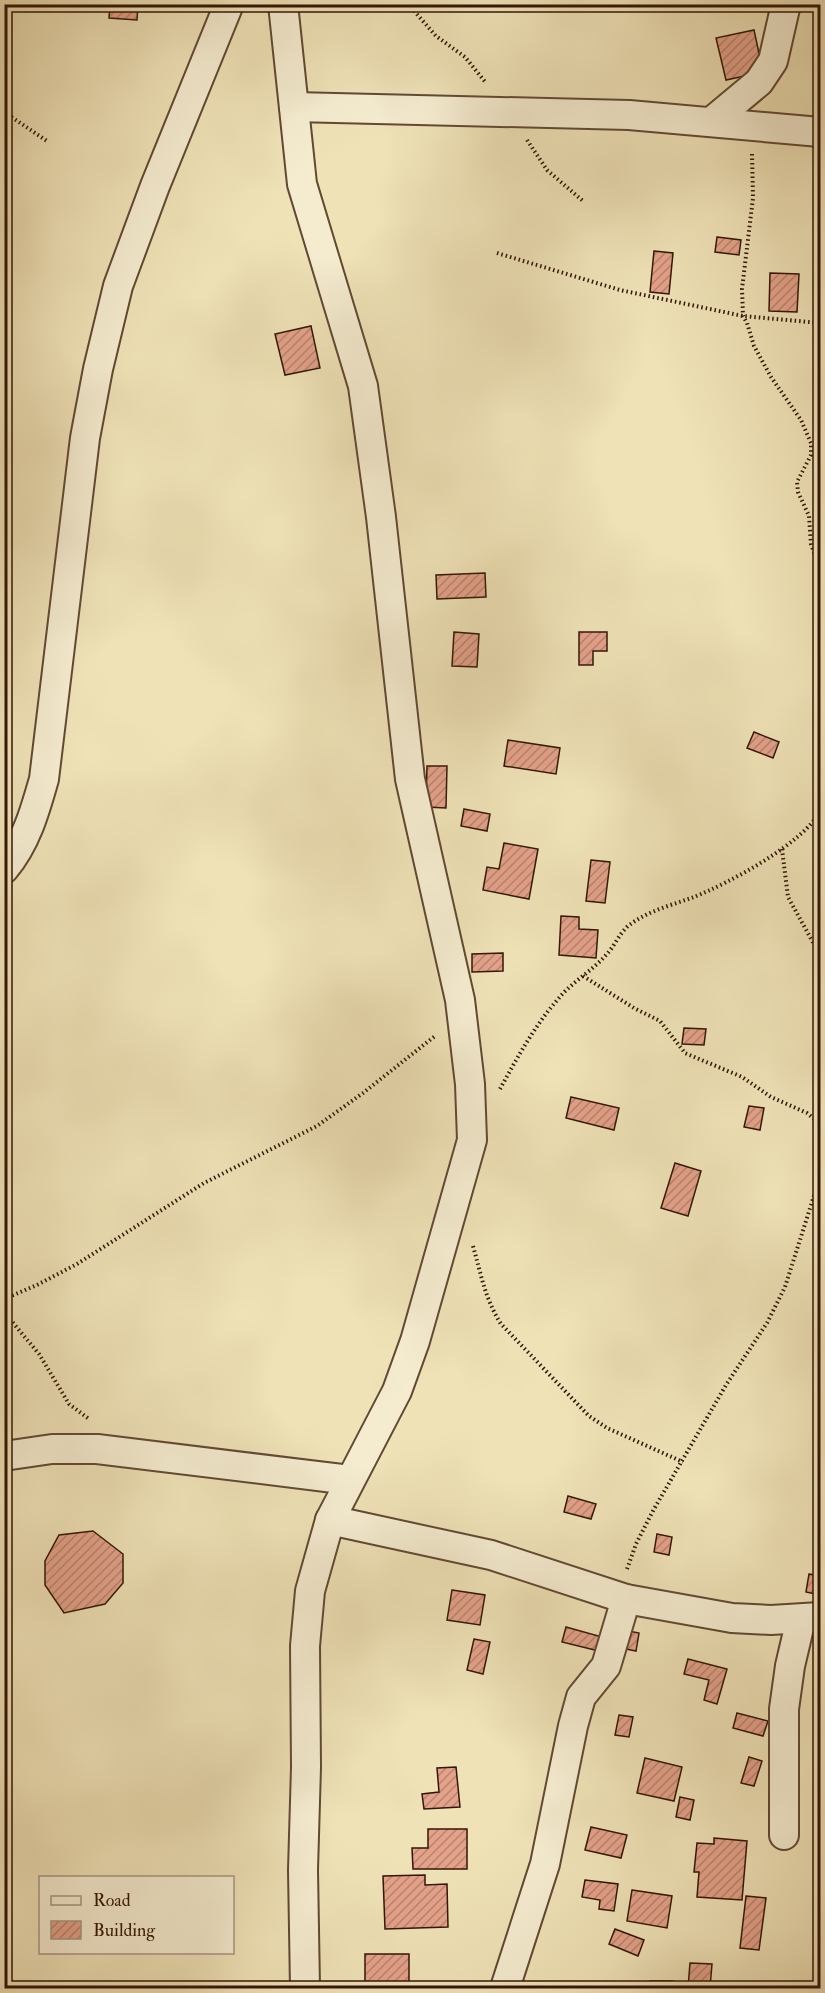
<svg xmlns="http://www.w3.org/2000/svg" width="825" height="1993" viewBox="0 0 825 1993" font-family="'IM FELL Double Pica',serif">
<style>
.building{fill:url(#building-hatch);stroke:#331607;stroke-width:1.5}
.lines{fill:none;stroke-linecap:round;stroke-linejoin:round}
.street-casing{stroke:#624933;stroke-width:32}
.path{stroke:#331607;stroke-width:4;stroke-dasharray:1.5 3;stroke-linecap:butt}
.street{stroke:#f5ecd0;stroke-width:28}
</style>
<defs>
<pattern id="building-hatch" width="6" height="6" patternUnits="userSpaceOnUse" patternTransform="scale(1.5)"><rect width="6" height="6" fill="#e4a28a"/><path d="M-1 1l2-2M0 6l6-6M5 7l2-2" fill="none" stroke="#b9836f"/></pattern>
</defs>
<rect width="100%" height="100%" fill="#efe2b7"/>
<filter id="stains"><feTurbulence type="fractalNoise" baseFrequency=".00333" numOctaves="4"/><feColorMatrix values="0 0 0 0 .2 0 0 0 0 .09 0 0 0 0 .02 0 0 0 .5 -.17"/></filter>
<radialGradient id="worn" r=".72"><stop offset=".6" stop-color="#630" stop-opacity="0"/><stop offset="1" stop-color="#630" stop-opacity=".3"/></radialGradient>
<!-- building -->
<g class="building">
<path d="M110,4H138L137,20L109,18Z"/>
<path d="M754,30L763,72L726,80L716,38Z"/>
<path d="M717,237L741,240L739,255L715,252Z"/>
<path d="M654,251L673,253L669,294L650,292Z"/>
<path d="M770,273L799,274L797,312L769,311Z"/>
<path d="M311,326L320,368L285,375L275,334Z"/>
<path d="M485,573L486,597L437,599L436,575Z"/>
<path d="M454,632L479,634L477,667L452,666Z"/>
<path d="M579,632H607V651H593V665H579Z"/>
<path d="M754,732L779,742L773,758L747,748Z"/>
<path d="M508,740L560,748L556,774L504,766Z"/>
<path d="M427,766H447L446,808L426,807Z"/>
<path d="M464,809L490,814L487,831L461,826Z"/>
<path d="M504,843L538,849L529,899L483,890L487,867L499,869Z"/>
<path d="M591,860L610,862L605,903L586,901Z"/>
<path d="M561,916L579,917V929L598,930L596,958L559,955Z"/>
<path d="M503,953V971L472,972V954Z"/>
<path d="M684,1028L706,1029L704,1045L682,1044Z"/>
<path d="M571,1097L619,1108L614,1130L566,1118Z"/>
<path d="M749,1106L764,1108L760,1130L744,1127Z"/>
<path d="M675,1163L701,1171L688,1216L661,1208Z"/>
<path d="M568,1496L596,1504L591,1519L564,1512Z"/>
<path d="M93,1531L123,1554V1583L105,1604L64,1613L45,1585V1561L59,1535Z"/>
<path d="M657,1534L672,1537L669,1555L654,1552Z"/>
<path d="M809,1574L820,1576V1595L806,1592Z"/>
<path d="M452,1590L485,1595L480,1625L447,1620Z"/>
<path d="M566,1627L602,1637L599,1651L562,1642Z"/>
<path d="M624,1630L639,1633L636,1651L621,1648Z"/>
<path d="M474,1639L490,1642L483,1674L467,1670Z"/>
<path d="M688,1659L727,1669L717,1704L704,1700L709,1680L684,1674Z"/>
<path d="M737,1713L768,1721L763,1736L733,1728Z"/>
<path d="M619,1715L633,1717L629,1737L615,1735Z"/>
<path d="M749,1757L762,1761L754,1786L741,1783Z"/>
<path d="M645,1758L682,1767L674,1801L637,1793Z"/>
<path d="M456,1767L460,1807L424,1809L422,1794L439,1792L437,1768Z"/>
<path d="M680,1797L694,1800L690,1820L676,1817Z"/>
<path d="M591,1827L627,1835L621,1858L585,1850Z"/>
<path d="M428,1829H467V1869H413L412,1848H428Z"/>
<path d="M714,1838L747,1841L742,1900L697,1897L699,1872H694L697,1843L714,1844Z"/>
<path d="M425,1875V1885L447,1884L448,1927L385,1929L383,1876Z"/>
<path d="M585,1880L618,1884L614,1911L599,1909L600,1900L582,1897Z"/>
<path d="M632,1890L672,1896L667,1928L627,1921Z"/>
<path d="M746,1896L766,1898L759,1950L740,1948Z"/>
<path d="M615,1929L644,1940L638,1956L609,1944Z"/>
<rect x="365" y="1954" width="44" height="34"/>
<path d="M690,1963L712,1964L710,1988H688Z"/>
<rect x="650" y="1981" width="23" height="7"/>
</g>
<g class="lines">
<defs>
<g id="street">
<path d="M283,4L302,184L363,386L381,517L410,779L460,1000L470,1084L472,1140L415,1341L397,1391L330,1520L310,1591L305,1646L306,1767L303,1870L305,1988"/>
<path d="M294,107L629,115L820,132"/>
<path d="M711,122L759,82L773,61L786,4"/>
<path d="M4,869C26,843 35,811 44,779L85,438L98,369L118,286L155,186L229,4"/>
<path d="M4,1456L52,1449H97L350,1480"/>
<path d="M330,1520L491,1555L626,1599L732,1618L771,1620L820,1617"/>
<path d="M784,1835V1709L790,1666L801,1619"/>
<path d="M505,1988L545,1864L573,1726L581,1697L606,1666L626,1599"/>
</g>
</defs>
<!-- street casing -->
<use href="#street" class="street-casing"/>
<!-- path -->
<g class="path">
<path d="M408,4L436,36L465,57L486,83"/>
<path d="M4,112L47,141"/>
<path d="M527,140L547,170L583,201"/>
<path d="M752,154L753,198L742,289L743,316L747,323L754,346L771,377L801,420L811,443V455L797,482L798,492L809,516L811,544L815,555L816,597L820,613"/>
<path d="M497,253L620,290L743,316L820,323"/>
<path d="M782,849L788,897L815,946L820,959"/>
<path d="M583,976L634,1008L660,1021L685,1053L742,1077L771,1097L807,1113L820,1124"/>
<path d="M500,1089C517,1058 535,1025 559,998C572,982 592,971 606,955C614,947 619,934 628,926C647,911 672,905 694,897C729,883 804,843 820,811"/>
<path d="M473,1246C481,1274 485,1299 501,1324L589,1416L607,1428L683,1462"/>
<path d="M4,1299L37,1285L77,1264L204,1183L317,1126L363,1093L435,1036"/>
<path d="M4,1312L39,1354L69,1404L89,1419"/>
<path d="M627,1569L636,1544L654,1509L726,1385L767,1323L785,1287L820,1177"/>
</g>
<!-- street -->
<use href="#street" class="street"/>
</g>
<!-- margin -->
<rect width="825" height="1993" fill="none" stroke="#efe2b7" stroke-width="24"/>
<rect x="6" y="6" width="813" height="1981" fill="none" stroke="#331607" stroke-width="3"/>
<rect x="12" y="12" width="801" height="1969" fill="none" stroke="#331607" stroke-width="1.5"/>
<!-- legend -->
<rect x="39" y="1876" width="195" height="78" fill="#f5ecd0" stroke="#a79680" stroke-width="1.5"/>
<rect x="51" y="1896" width="30" height="9" fill="#f5ecd0" stroke="#a79680" stroke-width="1.5"/>
<text x="93" y="1906" font-size="18" fill="#331607">Road</text>
<rect x="51" y="1921" width="30" height="18" fill="url(#building-hatch)" stroke="#a79680" stroke-width="1.5"/>
<text x="93" y="1936" font-size="18" fill="#331607">Building</text>
<rect width="100%" height="100%" filter="url(#stains)"/>
<rect width="100%" height="100%" fill="url(#worn)"/>
</svg>
